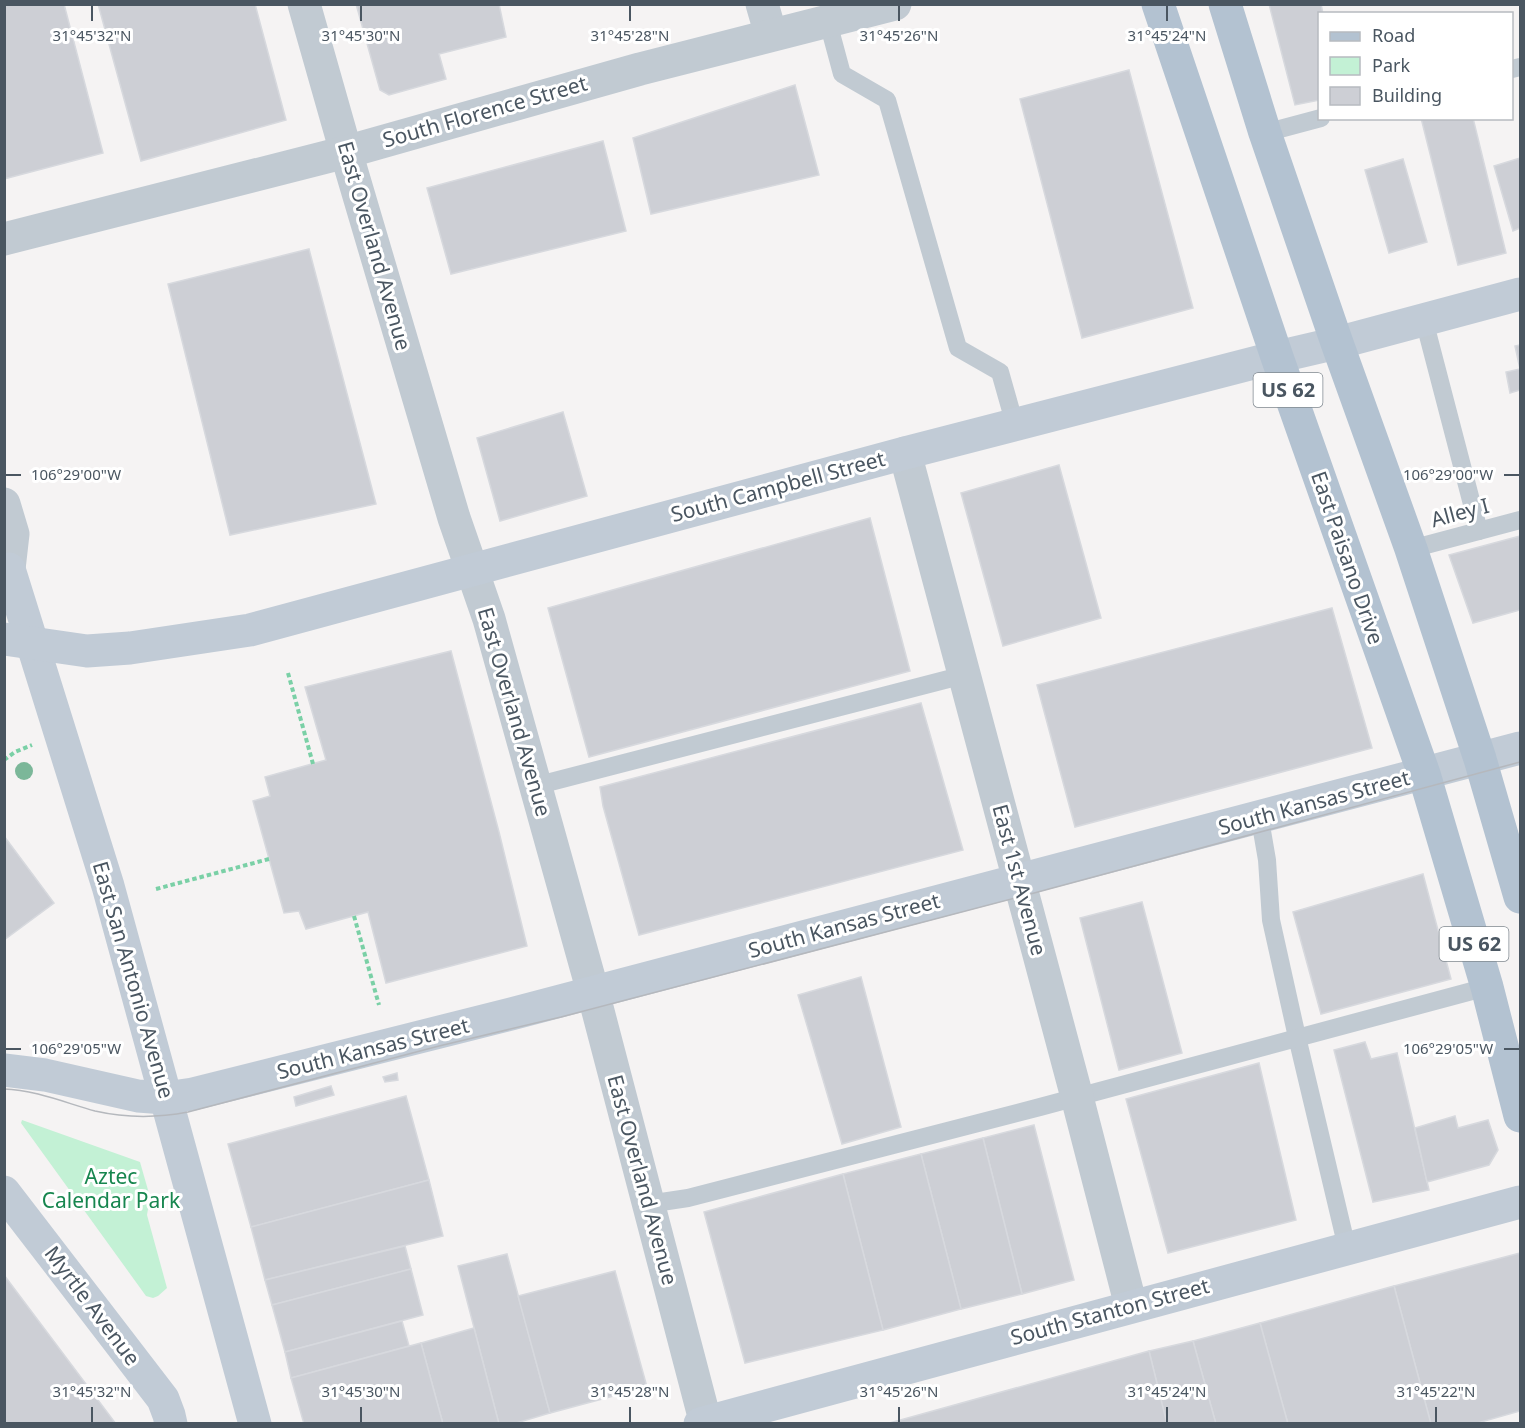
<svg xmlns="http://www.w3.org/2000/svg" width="1525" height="1428" viewBox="0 0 1525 1428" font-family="'Noto Sans',sans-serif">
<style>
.green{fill:#c3f1d5}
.building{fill:#cdcfd5;stroke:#d7d9de;stroke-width:1.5}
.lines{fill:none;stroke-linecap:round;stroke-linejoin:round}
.path{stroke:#7ad0a6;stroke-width:4;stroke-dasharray:4.5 3;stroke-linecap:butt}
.lane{stroke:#c1cad2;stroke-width:18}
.street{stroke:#c1cad2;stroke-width:33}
.secondary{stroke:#c1cbd6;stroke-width:33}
.primary{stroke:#b3c2d1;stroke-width:33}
.tram{stroke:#b5b8bd;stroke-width:1.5}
.tree{fill:#7bb799}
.ticks{fill:none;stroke:#4a5661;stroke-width:2}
.labels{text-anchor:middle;stroke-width:6;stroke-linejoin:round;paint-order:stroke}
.shield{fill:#fff;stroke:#808990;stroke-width:1.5}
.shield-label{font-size:20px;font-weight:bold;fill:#4a5661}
.street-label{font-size:21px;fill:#4a5661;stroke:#fff}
.park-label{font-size:21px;fill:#17864f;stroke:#fff}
.ticks-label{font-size:15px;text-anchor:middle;fill:#4a5661;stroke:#fff;stroke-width:6;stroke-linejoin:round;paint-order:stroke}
</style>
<rect width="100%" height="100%" fill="#f5f3f3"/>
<!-- green -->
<path class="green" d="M22,1120L140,1162L150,1197L147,1215L167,1288L158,1296L153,1298L146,1296L21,1123Z"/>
<!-- building -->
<g class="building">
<path d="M4,4H64L103,153L4,179Z"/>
<path d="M98,4H255L286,120L141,161Z"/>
<path d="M356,4H499L506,37L439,54L446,79L389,95L380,90Z"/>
<path d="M1269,4H1321L1323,14H1320V100L1295,105Z"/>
<path d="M1129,70L1193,308L1082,338L1020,99Z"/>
<path d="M795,85L819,175L651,214L633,138Z"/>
<path d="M1421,118H1473L1506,253L1458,265Z"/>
<path d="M603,141L626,231L451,274L427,188Z"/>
<path d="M1520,158V228L1513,231L1494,166Z"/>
<path d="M1403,159L1427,242L1389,253L1365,170Z"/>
<path d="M309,249L376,504L230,535L168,284Z"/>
<path d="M1520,345V390L1510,393L1506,372L1520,369L1515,346Z"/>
<path d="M563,412L587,496L500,521L477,438Z"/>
<path d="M1059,465L1101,618L1003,646L961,493Z"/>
<path d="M870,518L910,671L589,757L548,608Z"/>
<path d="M1520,536V610L1473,623L1449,555Z"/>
<path d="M1332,608L1372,748L1075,827L1037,685Z"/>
<path d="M451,651L499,832L527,946L386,983L368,912L306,929L299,911L284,913L253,801L270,796L265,777L326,760L305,687Z"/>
<path d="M921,703L963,850L639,935L603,806L600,787Z"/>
<path d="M4,836L54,903L4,940Z"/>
<path d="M1423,874L1451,979L1321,1014L1293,912Z"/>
<path d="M1142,902L1182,1053L1119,1070L1080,918Z"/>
<path d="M861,977L901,1127L842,1144L798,995Z"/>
<path d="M1365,1042L1371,1059L1397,1053L1429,1190L1373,1202L1334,1050Z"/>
<path d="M1259,1063L1296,1220L1168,1253L1126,1099Z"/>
<path d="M397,1073L398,1080L385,1082L383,1077Z"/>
<path d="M331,1086L334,1095L296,1106L294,1097Z"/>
<path d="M406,1096L429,1180L251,1227L228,1144Z"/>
<path d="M1455,1116L1458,1128L1488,1120L1498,1150L1489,1165L1427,1182L1415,1128Z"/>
<path d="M1034,1125L1074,1280L1022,1294L983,1138Z"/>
<path d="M983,1138L1022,1294L961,1309L921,1154Z"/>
<path d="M921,1154L961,1309L883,1330L843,1174Z"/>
<path d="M843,1174L883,1330L745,1363L704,1212Z"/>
<path d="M429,1180L443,1236L265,1280L251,1227Z"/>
<path d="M405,1246L411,1269L272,1305L265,1280Z"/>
<path d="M1520,1253V1411L1474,1424H1431L1394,1286Z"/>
<path d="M507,1254L550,1413L513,1424H499L458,1266Z"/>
<path d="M411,1269L423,1315L285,1352L272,1305Z"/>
<path d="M615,1271L647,1387L550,1413L518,1296Z"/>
<path d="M4,1275L116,1424H4Z"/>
<path d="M1394,1286L1431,1424H1288L1260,1323Z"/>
<path d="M402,1321L409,1346L291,1378L285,1352Z"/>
<path d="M1260,1323L1288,1424H1216L1193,1341Z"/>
<path d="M474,1328L499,1424H443L421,1343Z"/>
<path d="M1193,1341L1216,1424H1167L1149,1351Z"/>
<path d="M421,1343L443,1424H304L291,1378Z"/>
<path d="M1149,1351L1167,1424H886Z"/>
</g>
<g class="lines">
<!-- path -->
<g class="path">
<path d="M288,673L313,764"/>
<path d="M4,760L15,752L32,745"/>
<path d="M156,889L269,859"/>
<path d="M354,916L379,1005"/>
</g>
<!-- lane -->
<g class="lane">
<path d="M828,22L842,74L887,100L958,348L1000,372L1015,425"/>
<path d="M1512,69L1520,67"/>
<path d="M1265,133L1321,118"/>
<path d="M1424,320L1479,531"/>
<path d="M1411,549L1520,520"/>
<path d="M535,786L964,675"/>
<path d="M1258,817L1262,831L1267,860L1271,920L1297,1037L1347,1248"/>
<path d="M648,1204L688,1198L1040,1107L1487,987"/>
</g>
<!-- street -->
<g class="street">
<path d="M304,4L346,152L454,518L489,619L593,992L706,1424"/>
<path d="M762,4L771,35"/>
<path d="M4,239L346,152L640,69L895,4"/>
<path d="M905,453L1077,1097L1131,1306"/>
<path d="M4,504L13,534L9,569"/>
</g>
<!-- secondary -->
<g class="secondary">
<path d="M9,569L108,886L255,1424"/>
<path d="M4,639L87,651L130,648L250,630L905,453L1277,357L1337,343L1520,294"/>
<path d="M4,1070L45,1075L138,1096L165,1098L193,1094L511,1014L1520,748"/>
<path d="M4,1192L163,1399L169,1415L171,1424"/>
<path d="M700,1424L1520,1202"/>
</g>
<!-- primary -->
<g class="primary">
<path d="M1158,4L1277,357L1424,774L1487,987L1520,1116"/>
<path d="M1225,4L1265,133L1337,343L1411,549L1480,759L1520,897"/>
</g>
<!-- tram -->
<path class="tram" d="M4,1089C35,1090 66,1103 95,1111C126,1118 157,1118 188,1112L439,1046L561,1017L1023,896L1520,762"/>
</g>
<!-- trees -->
<circle class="tree" cx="24" cy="771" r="9"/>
<!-- ticks -->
<path class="ticks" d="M92,6V21M361,6V21M630,6V21M899,6V21M1167,6V21M6,475H21M1504,475H1519M6,1049H21M1504,1049H1519M92,1407V1422M361,1407V1422M630,1407V1422M899,1407V1422M1167,1407V1422M1436,1407V1422"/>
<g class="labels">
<!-- shield labels -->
<g class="shield">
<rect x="1253.5" y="373" width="69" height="34" rx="4.5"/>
<rect x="1439.5" y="927" width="69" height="34" rx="4.5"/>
</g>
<g class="shield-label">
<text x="1288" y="397">US 62</text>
<text x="1474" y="951">US 62</text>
</g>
<!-- street labels -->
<g class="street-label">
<text transform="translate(485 112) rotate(-16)" y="7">South Florence Street</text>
<text transform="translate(374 246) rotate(74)" y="7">East Overland Avenue</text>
<text transform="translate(778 487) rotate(-15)" y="7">South Campbell Street</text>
<text transform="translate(1460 513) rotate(-15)" y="7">Alley I</text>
<text transform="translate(1347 558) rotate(71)" y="7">East Paisano Drive</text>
<text transform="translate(514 712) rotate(74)" y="7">East Overland Avenue</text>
<text transform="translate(1314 803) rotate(-15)" y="7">South Kansas Street</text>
<text transform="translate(1019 880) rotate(75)" y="7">East 1st Avenue</text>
<text transform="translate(844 926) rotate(-15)" y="7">South Kansas Street</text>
<text transform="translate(133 980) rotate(74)" y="7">East San Antonio Avenue</text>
<text transform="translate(373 1049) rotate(-14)" y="7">South Kansas Street</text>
<text transform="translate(642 1180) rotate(75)" y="7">East Overland Avenue</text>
<text transform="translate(92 1306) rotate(53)" y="7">Myrtle Avenue</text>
<text transform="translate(1110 1312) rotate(-15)" y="7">South Stanton Street</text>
</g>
<!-- park labels -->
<g class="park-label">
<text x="111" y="1184">Aztec<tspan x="111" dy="24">Calendar Park</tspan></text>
</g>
</g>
<g class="ticks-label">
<text x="92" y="41">31°45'32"N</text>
<text x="361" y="41">31°45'30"N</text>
<text x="630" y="41">31°45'28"N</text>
<text x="899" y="41">31°45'26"N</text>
<text x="1167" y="41">31°45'24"N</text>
<text x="1448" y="480">106°29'00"W</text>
<text x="76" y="480">106°29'00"W</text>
<text x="1448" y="1054">106°29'05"W</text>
<text x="76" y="1054">106°29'05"W</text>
<text x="92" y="1397">31°45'32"N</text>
<text x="361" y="1397">31°45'30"N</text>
<text x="630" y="1397">31°45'28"N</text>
<text x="899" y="1397">31°45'26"N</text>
<text x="1167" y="1397">31°45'24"N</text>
<text x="1436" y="1397">31°45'22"N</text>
</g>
<!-- border -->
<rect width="1525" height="1428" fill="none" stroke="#4a5661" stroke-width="12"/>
<!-- legend -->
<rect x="1318" y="12" width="195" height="108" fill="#ffffff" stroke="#b7bbc0" stroke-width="1.5"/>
<rect x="1330" y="32" width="30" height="9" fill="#b3c2d1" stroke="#b7bbc0" stroke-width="1.5"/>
<text x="1372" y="42" font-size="18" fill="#4a5661">Road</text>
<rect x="1330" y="57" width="30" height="18" fill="#c3f1d5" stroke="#b7bbc0" stroke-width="1.5"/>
<text x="1372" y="72" font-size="18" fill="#4a5661">Park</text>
<rect x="1330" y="87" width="30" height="18" fill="#cdcfd5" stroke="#b7bbc0" stroke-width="1.5"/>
<text x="1372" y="102" font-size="18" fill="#4a5661">Building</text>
</svg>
